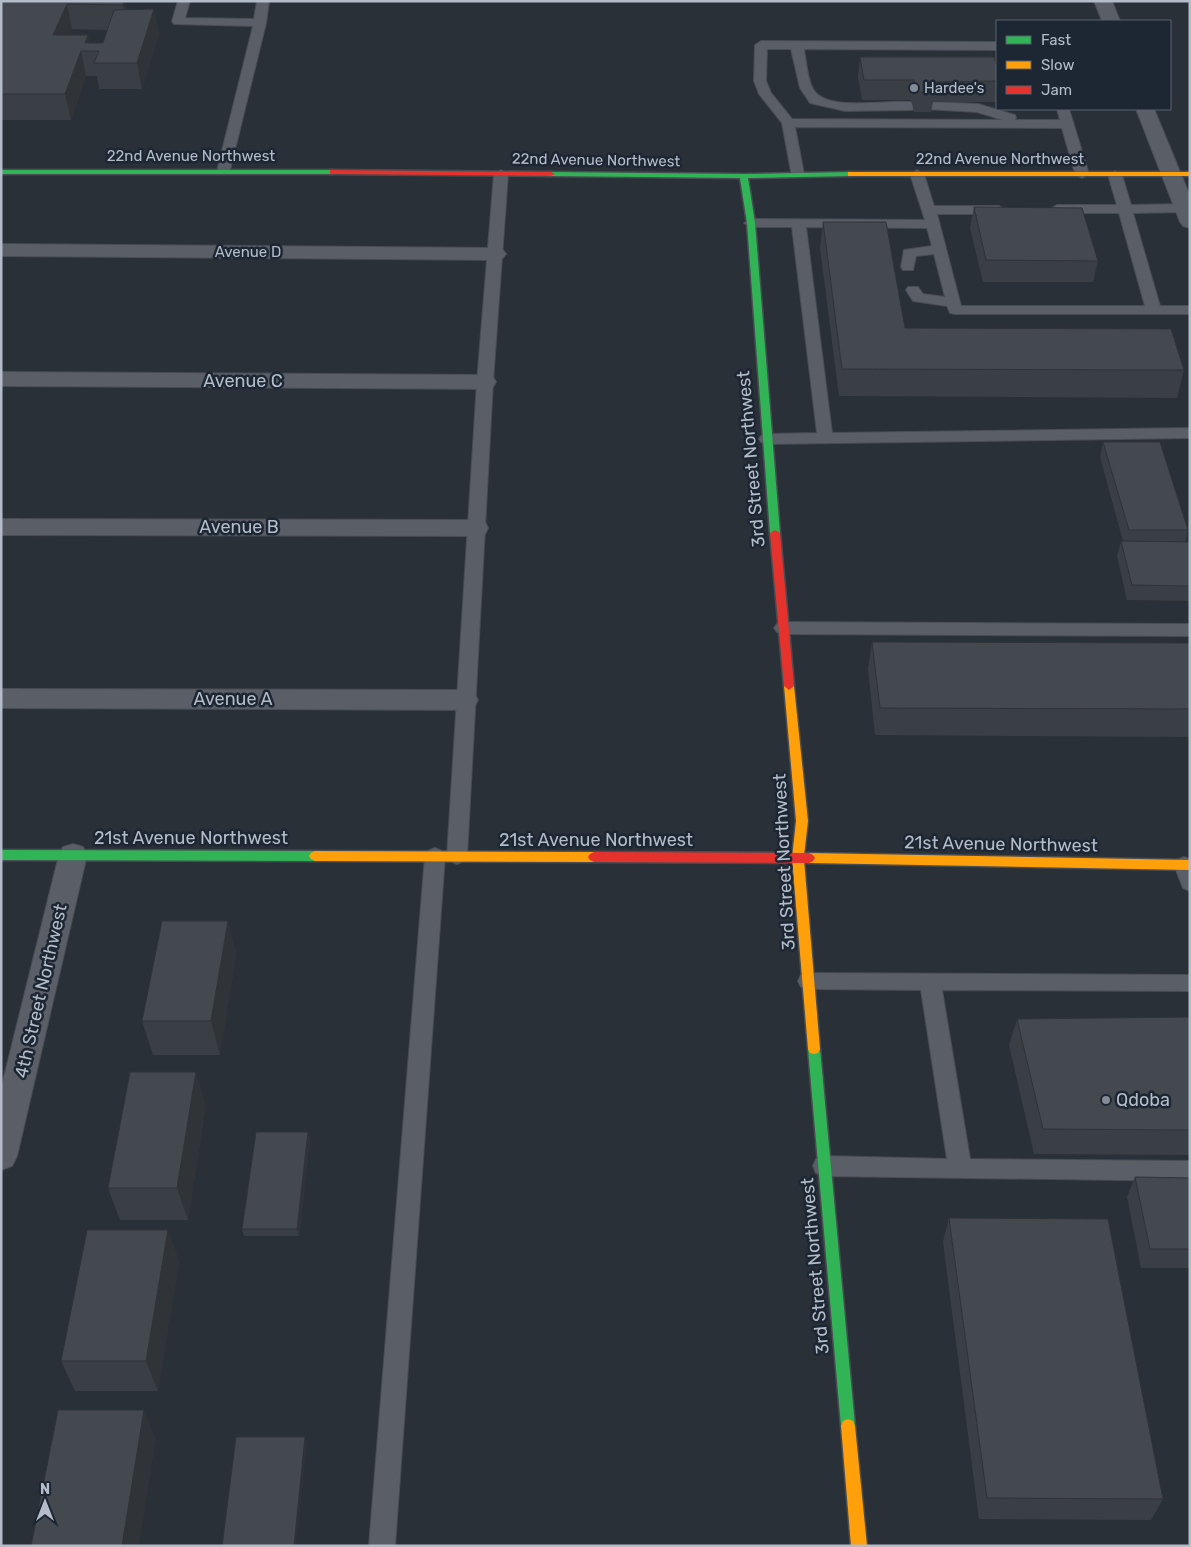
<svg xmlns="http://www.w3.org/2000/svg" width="1191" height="1547" viewBox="0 0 1191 1547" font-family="Rubik,sans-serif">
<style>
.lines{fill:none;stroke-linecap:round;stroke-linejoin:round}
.lane-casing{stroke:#484c53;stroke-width:2}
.street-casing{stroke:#484c53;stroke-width:2}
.fast-casing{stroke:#484c53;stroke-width:3}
.slow-casing{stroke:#484c53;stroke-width:3}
.jam-casing{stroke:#484c53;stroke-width:3}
.lane{fill:#5a5e66;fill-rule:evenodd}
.street{fill:#5a5e66;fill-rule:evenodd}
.fast{fill:#30b455;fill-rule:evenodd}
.slow{fill:#ff9f0a;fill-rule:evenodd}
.jam{fill:#e5322d;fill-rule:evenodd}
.wall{fill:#3a3f45;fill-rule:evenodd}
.shaded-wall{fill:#303338}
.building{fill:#444950;stroke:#303338}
.poi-dot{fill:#848b96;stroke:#1d2633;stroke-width:2}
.labels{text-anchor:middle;stroke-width:5;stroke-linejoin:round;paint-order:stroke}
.far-poi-label{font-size:15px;fill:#b4bcc9;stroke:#1d2633;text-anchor:start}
.far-street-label{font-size:15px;fill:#b4bcc9;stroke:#1d2633}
.street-label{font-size:18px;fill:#b4bcc9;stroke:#1d2633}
.poi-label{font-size:18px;fill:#b4bcc9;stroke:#1d2633;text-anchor:start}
</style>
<rect width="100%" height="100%" fill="#2a3038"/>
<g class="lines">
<defs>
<g id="lane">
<path d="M178,1H190L185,18L254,19L257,1H269L266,23L229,174H219L217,171L253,26L174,24L172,21Z"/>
<path d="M761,41L997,42V50L804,49C806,61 807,76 812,87C824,115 892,97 917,103L918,106L912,110L845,111L810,103L800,88L791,49H767L766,81L771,93L792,119L1003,120L977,112L925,109L924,106L930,102L978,104L1015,115L1016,118L1015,120H1060L1057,109H1069L1089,174L1082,178L1075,174L1062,128L795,127L804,174L802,177H792L782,123L759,94L754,81L755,45Z"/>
<path d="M501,170L508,174L493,382L467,856L464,861L457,864L450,861L447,856L477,382L494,174Z"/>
<path d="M917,170L924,174L934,206H999L1006,210L999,214H937L961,306H1145L1119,213H1057L1050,209L1057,205H1117L1108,175L1115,171L1122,175L1131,205L1184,204L1190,206L1189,211L1184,212L1133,213L1160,306H1190V314H955L950,313L947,306L913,301L906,290L908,287H918L923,294L945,297L934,254L916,256L913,270H903L901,267L904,250L932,246L927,228L806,227L832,433L1190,428V438L767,444L761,442L759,439L761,436L767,434L817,433L792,227H751L744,223L751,219L925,220L910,174Z"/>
<path d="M783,622L1190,624V636L783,634L777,632L774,628L777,624Z"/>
<path d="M435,848L442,851L445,856L395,1546H369L425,856L428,851Z"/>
<path d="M1184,857L1190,859V891L1183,888L1174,865L1177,860Z"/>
<path d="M808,973L1190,975V991L942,990L970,1159L1190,1161V1181L824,1176L816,1173L813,1166L816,1159L824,1156L947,1159L921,990L808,989L801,987L798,981L801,975Z"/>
</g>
<g id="street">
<path d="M1094,1H1112L1120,21H1102Z"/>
<path d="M1136,109H1154L1190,196V228L1183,226L1180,222Z"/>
<path d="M1,244L496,248L503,250L506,254L503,258L496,260L1,256Z"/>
<path d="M1,372L485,375L493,377L496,382L493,387L485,389L1,386Z"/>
<path d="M1,519L476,520L485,522L488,528L485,534L476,536L1,535Z"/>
<path d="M1,689L465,690L474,693L478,700L474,707L465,710L1,708Z"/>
<path d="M73,844L83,847L87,855L17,1156L12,1166L1,1170V1089L59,855L63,847Z"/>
</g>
<g id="fast">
<path d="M1,170H333L337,172L333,174H1Z"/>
<path d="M548,172L744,174L851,172L855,174L851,176L748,178L755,223L780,533L779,535H771L770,533L747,223L740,178L551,176H548Z"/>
<path d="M1,850L315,851L319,853L321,856L319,859L315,861L1,860Z"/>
<path d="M814,1044L818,1045L820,1049L855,1426L853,1431L848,1433L843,1431L841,1426L808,1049L810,1045Z"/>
</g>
<g id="slow">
<rect x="848" y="172" width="342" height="4"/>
<path d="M789,682L794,686L808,821L804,856L809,853L1190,860V870L809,863L804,860L820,1049L818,1053L814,1054L810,1053L808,1049L792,858L796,821L784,686Z"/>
<path d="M315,851L594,852L598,854L600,857L598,860L594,862L315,861L311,859L309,856L311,853Z"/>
<path d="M848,1419L853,1421L855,1426L867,1546H851L841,1426L843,1421Z"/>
</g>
<g id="jam">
<path d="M330,170L551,172L555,174L551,176L333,174H330Z"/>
<path d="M775,530L780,533L794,686L789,690L784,686L770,533Z"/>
<path d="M594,852L809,853L813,855L815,858L813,861L809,863L594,862L590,860L588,857L590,854Z"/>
</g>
</defs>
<!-- lane casing -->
<use href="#lane" class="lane-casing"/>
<!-- street casing -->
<use href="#street" class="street-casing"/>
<!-- fast casing -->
<use href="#fast" class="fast-casing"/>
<!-- slow casing -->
<use href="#slow" class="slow-casing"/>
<!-- jam casing -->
<use href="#jam" class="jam-casing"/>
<!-- lane -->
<use href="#lane" class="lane"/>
<!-- street -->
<use href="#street" class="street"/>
<!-- fast -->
<use href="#fast" class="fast"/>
<!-- slow -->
<use href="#slow" class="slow"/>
<!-- jam -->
<use href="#jam" class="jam"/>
</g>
<!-- wall -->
<g class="wall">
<path d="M1,1H126L127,10L154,9L159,34L142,89H99L97,76H86L71,120H1ZM72,29L107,30L103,43H89L88,35H70Z"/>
<path d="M860,57L997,67V102H933L931,112H914L911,100H862L858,77Z"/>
<path d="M974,207L1098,261L1093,282H983L970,228Z"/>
<path d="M823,222L905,328L1184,370L1177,398L839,396L820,248Z"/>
<path d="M1103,442L1188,530L1185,542H1190V601L1127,600L1117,556L1121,541H1123L1100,457Z"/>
<path d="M872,642L1190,643V737L875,735L868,669Z"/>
<path d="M228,921L236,955L220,1055H153L142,1021Z"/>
<path d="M1190,1017V1155L1034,1154L1009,1045L1017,1019Z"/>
<path d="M206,1105L188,1220H120L108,1188Z"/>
<path d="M308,1132L310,1139L299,1236H244L242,1229Z"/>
<path d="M1135,1177L1190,1178V1268H1141L1127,1197Z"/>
<path d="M949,1218L1163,1499L1151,1520L979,1519L943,1242Z"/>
<path d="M168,1230L179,1262L158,1391H75L61,1361Z"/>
</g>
<!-- shaded-wall -->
<g class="shaded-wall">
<path d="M124,1H126L130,22L128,30L123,5Z"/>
<path d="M67,4L72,29L58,61L53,35Z"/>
<path d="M154,9L159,34L142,89L137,63Z"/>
<path d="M88,35L91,51L85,43Z"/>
<path d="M81,51L86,76L71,120L65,94Z"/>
<path d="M228,921L236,955L220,1055L211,1021Z"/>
<path d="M196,1072L206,1105L188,1220L177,1188Z"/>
<path d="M308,1132L310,1139L299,1236L297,1229Z"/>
<path d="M168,1230L179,1262L158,1391L146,1361Z"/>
<path d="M144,1410L156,1439L139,1546H122Z"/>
<path d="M305,1437L307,1443L296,1546H294Z"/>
</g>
<!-- building -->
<g class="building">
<path d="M1,1H124L123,5L67,4L53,35H88L85,43H103L114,10L154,9L137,63H94L99,51H81L65,94H1Z"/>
<path d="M860,57H994L997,67V81L932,82L934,92H917L914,80H864Z"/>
<path d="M974,207L1082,208L1098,261L986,260Z"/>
<path d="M823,222H886L905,328L1171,329L1184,370L842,369Z"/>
<path d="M1103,442H1160L1188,530H1129Z"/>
<path d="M1121,541L1190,542V586L1132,585Z"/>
<path d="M872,642L1190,643V709L880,708Z"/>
<path d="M162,921H228L211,1021H142Z"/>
<path d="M1190,1017V1130L1043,1129L1017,1019Z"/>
<path d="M130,1072H196L177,1188H108Z"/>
<path d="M256,1132H308L297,1229H242Z"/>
<path d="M1135,1177L1190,1178V1249H1150Z"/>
<path d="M949,1218L1108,1219L1163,1499L987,1498Z"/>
<path d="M87,1230H168L146,1361H61Z"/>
<path d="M58,1410H144L122,1546H31Z"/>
<path d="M236,1437H305L294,1546H222Z"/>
</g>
<!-- markers -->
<g class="poi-dot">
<circle cx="914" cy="88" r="5"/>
<circle cx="1106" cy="1100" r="5"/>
</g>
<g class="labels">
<!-- far-poi labels -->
<g class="far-poi-label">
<text x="924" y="93">Hardee's</text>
</g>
<!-- far-street labels -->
<g class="far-street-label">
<text x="191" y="161">22nd Avenue Northwest</text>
<text x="1000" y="164">22nd Avenue Northwest</text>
<text transform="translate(596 160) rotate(1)" y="5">22nd Avenue Northwest</text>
<text x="248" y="257">Avenue D</text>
</g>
<!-- street labels -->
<g class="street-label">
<text x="243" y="387">Avenue C</text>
<text transform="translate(751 459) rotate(-95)" y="6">3rd Street Northwest</text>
<text x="239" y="533">Avenue B</text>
<text x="233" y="705">Avenue A</text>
<text x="191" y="844">21st Avenue Northwest</text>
<text x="596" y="846">21st Avenue Northwest</text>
<text transform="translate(1001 844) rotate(1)" y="6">21st Avenue Northwest</text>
<text transform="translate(784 862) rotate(-93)" y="6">3rd Street Northwest</text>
<text transform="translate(41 991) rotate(-77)" y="6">4th Street Northwest</text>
<text transform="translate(815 1266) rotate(-95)" y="6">3rd Street Northwest</text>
</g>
<!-- poi labels -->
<g class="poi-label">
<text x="1116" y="1106">Qdoba</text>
</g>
</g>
<!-- border -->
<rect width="1191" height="1547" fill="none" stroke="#b4bcc9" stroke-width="5"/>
<!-- legend -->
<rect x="996" y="20" width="175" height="90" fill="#1d2633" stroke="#59626f"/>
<rect x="1006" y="36" width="25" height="8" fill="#30b455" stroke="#59626f"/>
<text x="1041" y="45" font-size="15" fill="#b4bcc9">Fast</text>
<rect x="1006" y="61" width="25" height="8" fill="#ff9f0a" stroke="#59626f"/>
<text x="1041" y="70" font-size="15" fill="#b4bcc9">Slow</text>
<rect x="1006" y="86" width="25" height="8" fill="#e5322d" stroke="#59626f"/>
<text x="1041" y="95" font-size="15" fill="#b4bcc9">Jam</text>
<!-- north arrow -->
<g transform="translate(45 1502)" stroke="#1d2633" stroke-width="4" paint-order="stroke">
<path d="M0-4L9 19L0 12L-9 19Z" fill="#b4bcc9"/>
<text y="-8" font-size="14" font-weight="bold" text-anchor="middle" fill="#b4bcc9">N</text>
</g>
</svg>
